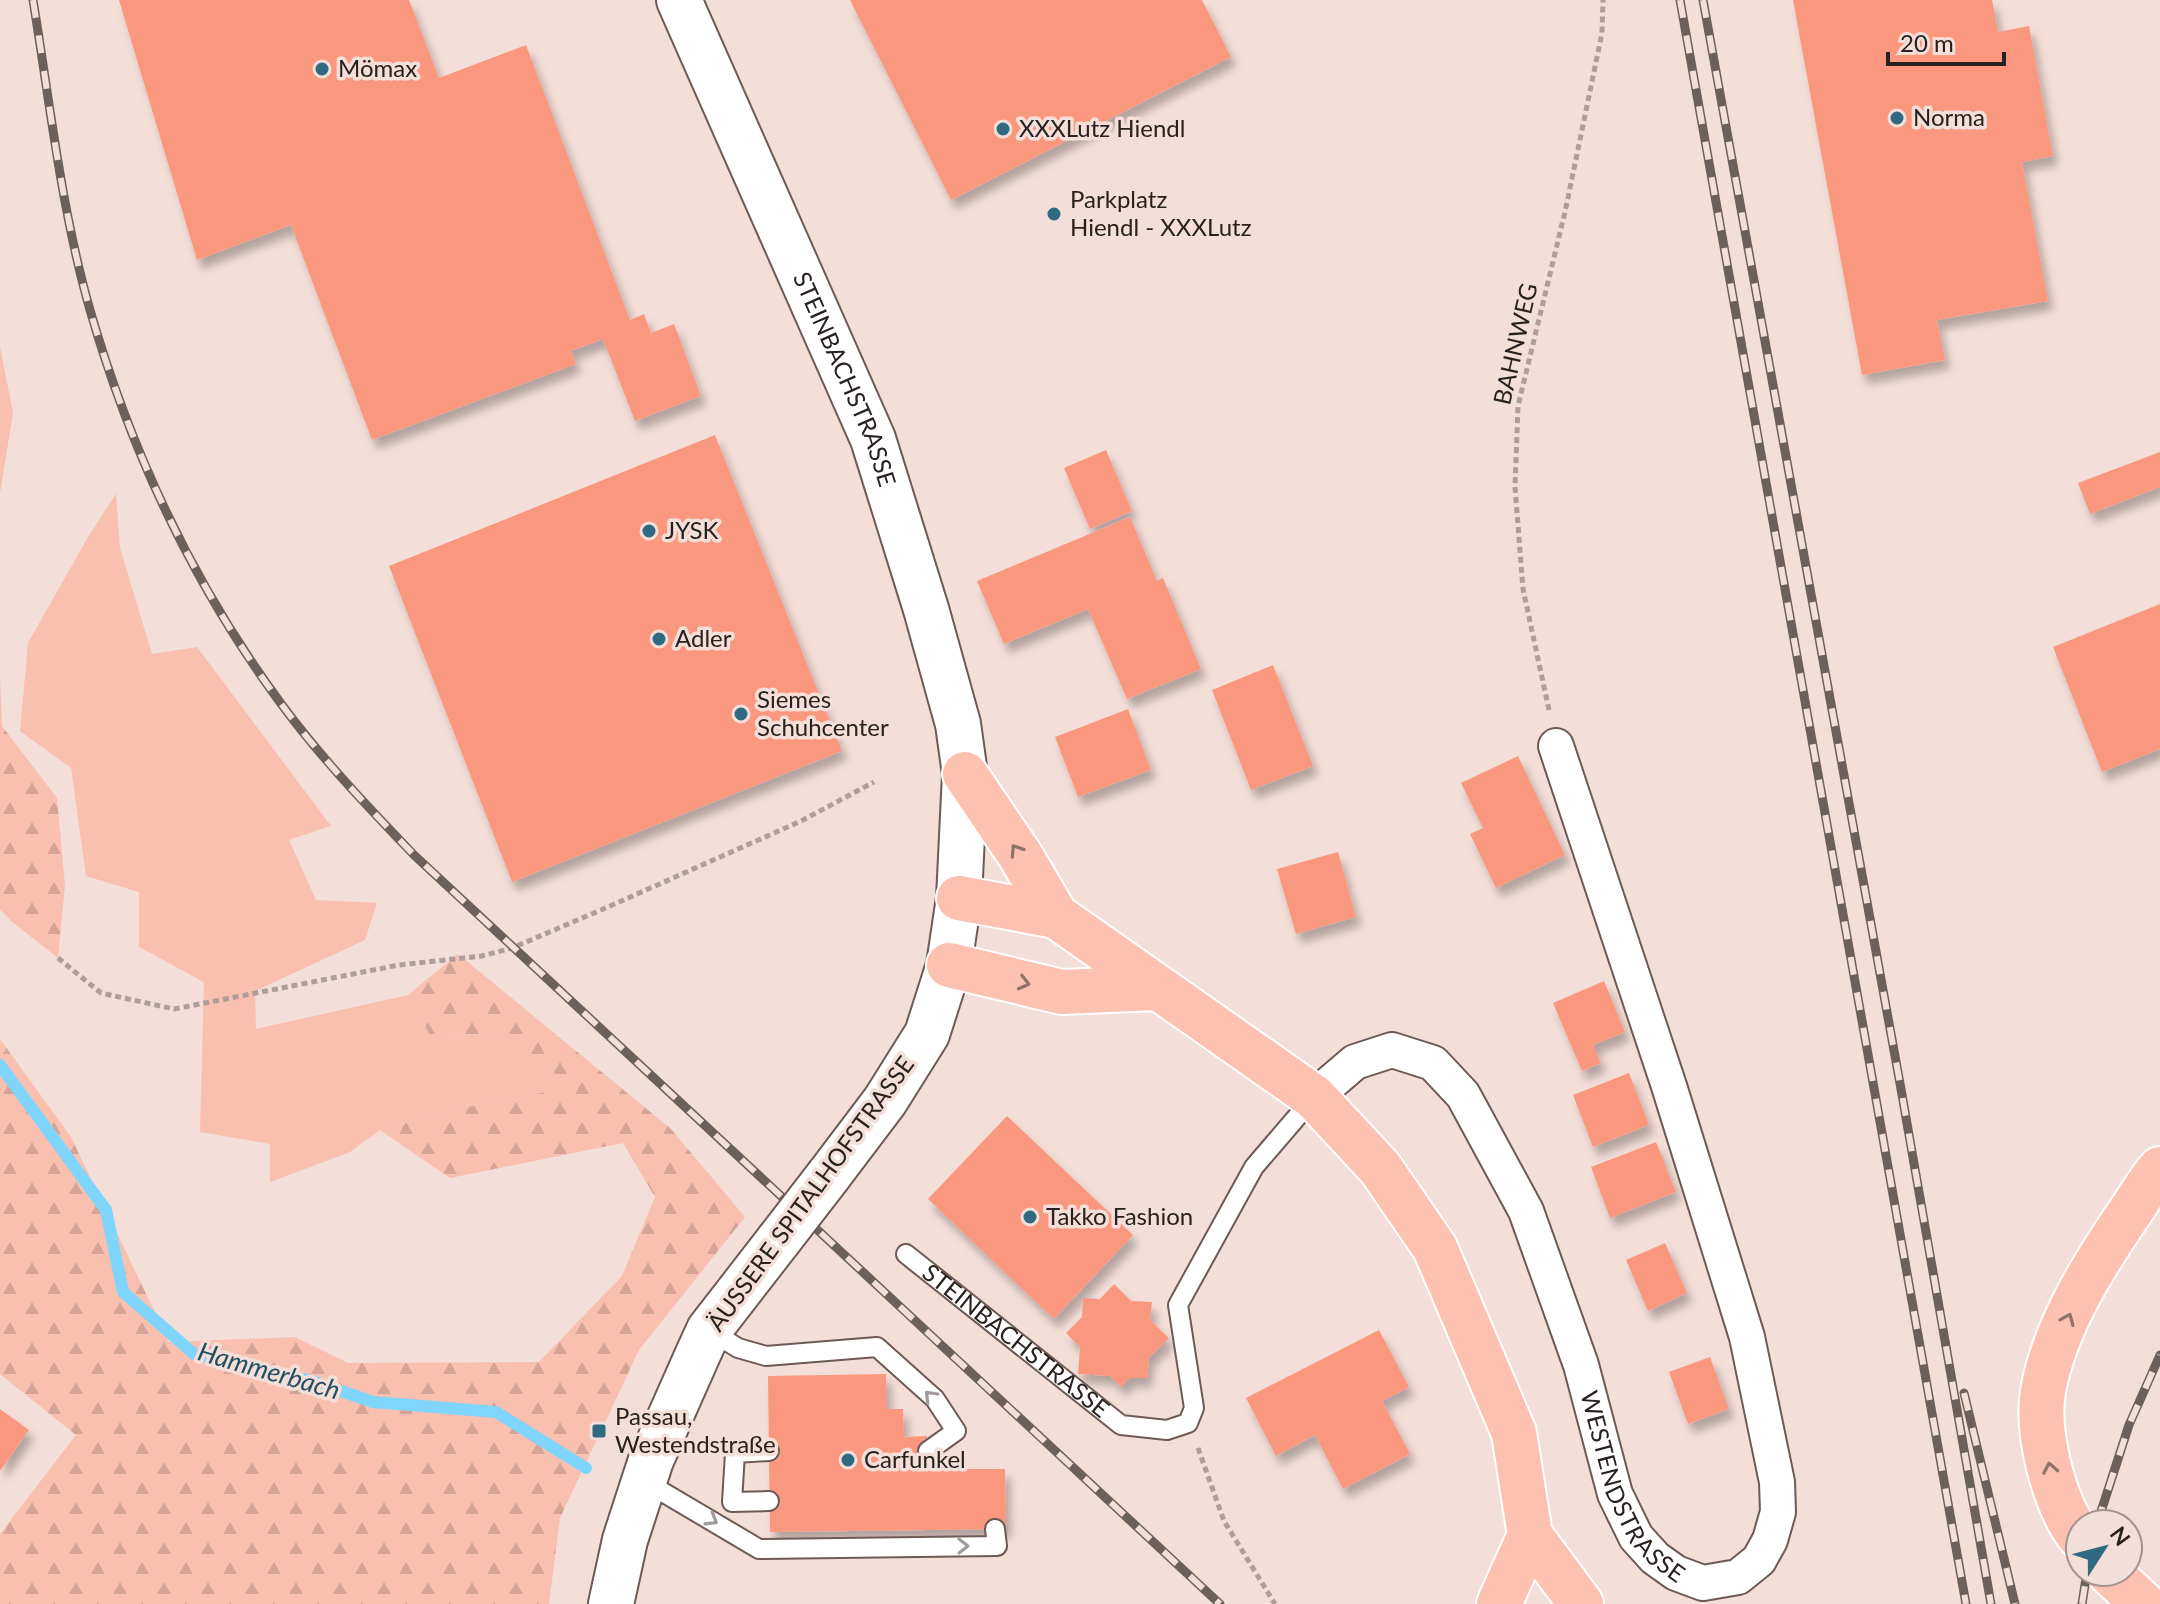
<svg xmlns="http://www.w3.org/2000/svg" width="2160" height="1604" viewBox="0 0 2160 1604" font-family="Lato,sans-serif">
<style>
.green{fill:#f9bfaf}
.forest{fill:url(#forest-firs)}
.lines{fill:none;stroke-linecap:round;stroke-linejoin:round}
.stream{stroke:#80d5fc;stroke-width:12}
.building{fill:#fa987f;filter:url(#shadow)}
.service-casing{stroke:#6d5a55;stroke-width:22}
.minor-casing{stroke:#6d5a55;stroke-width:38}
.tertiary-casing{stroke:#6d5a55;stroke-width:48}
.primary-casing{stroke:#fff;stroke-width:48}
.path{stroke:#ae9d98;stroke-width:5;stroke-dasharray:6 4;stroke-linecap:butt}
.service{stroke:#fff;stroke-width:18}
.minor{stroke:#fff;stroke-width:34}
.tertiary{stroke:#fff;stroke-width:44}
.primary{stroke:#fdc1b1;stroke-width:44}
.rail-casing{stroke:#6c605d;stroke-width:9}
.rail{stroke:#f4ded8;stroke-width:6;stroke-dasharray:18;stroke-linecap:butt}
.tertiary-bridge-casing{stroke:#6d5a55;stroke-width:48;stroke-linecap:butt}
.tertiary-bridge{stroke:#fff;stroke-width:44}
.oneway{stroke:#927168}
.oneway2{stroke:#9e9b9a}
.poi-dot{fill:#2f6982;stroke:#f4ded8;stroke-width:3}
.labels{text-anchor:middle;stroke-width:7;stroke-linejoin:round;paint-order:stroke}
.poi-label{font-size:24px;fill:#28211f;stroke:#f4ded8;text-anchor:start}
.street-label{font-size:24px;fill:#28211f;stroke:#f4ded8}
.water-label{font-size:26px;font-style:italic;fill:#215064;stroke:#f4ded8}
</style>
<defs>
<pattern id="forest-firs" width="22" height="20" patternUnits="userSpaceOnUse" patternTransform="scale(2)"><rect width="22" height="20" fill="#f9bfaf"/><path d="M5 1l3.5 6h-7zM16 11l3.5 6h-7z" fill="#d5a496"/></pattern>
<filter id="shadow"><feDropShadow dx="5" dy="9" stdDeviation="4" flood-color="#0004"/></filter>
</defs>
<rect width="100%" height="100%" fill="#f4ded8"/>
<!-- green -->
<g class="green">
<path d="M0,347L13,413L0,493Z"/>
<path d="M116,494L120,548L152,654L197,647L331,826L289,840L316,900L377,903L365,940L255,991L256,1029L408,995L429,1034L500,1035L575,1087L461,1108L380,1130L350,1152L270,1182V1144L200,1132L204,982L139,947V892L86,876L71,768L20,731L28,643L88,537Z"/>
</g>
<!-- forest -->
<g class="forest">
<path d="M0,676L2,726L57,798L65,885L58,958L11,921L0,909Z"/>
<path d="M458,954L671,1129L745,1217L639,1350L560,1518L549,1604H0V1534L76,1435L0,1374V1039L71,1137L169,1342L295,1337L348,1363L539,1362L622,1276L655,1197L623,1143L450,1178L380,1130L461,1108L574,1087L500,1035L429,1034L408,995Z"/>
</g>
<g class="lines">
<!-- stream -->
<path class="stream" d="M0,1065L106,1210L123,1292L194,1354L312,1381L373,1402L496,1412L586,1468"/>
</g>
<!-- building -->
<g class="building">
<path d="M119,0H409L439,78L526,45L630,320L644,314L651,333L674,324L701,396L635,421L603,339L571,351L576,364L372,440L291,225L197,260Z"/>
<path d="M850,0H1202L1231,57L951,200Z"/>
<path d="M1793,0H1992L1998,32L2029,26L2053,156L2022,162L2048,301L1937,320L1945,360L1862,375Z"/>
<path d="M715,435L842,751L512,882L389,566Z"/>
<path d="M1106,450L1132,511L1090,529L1064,468Z"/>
<path d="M2160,452V487L2090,514L2078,483Z"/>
<path d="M1130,517L1157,581L1163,578L1201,669L1127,699L1088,609L1004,644L977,581Z"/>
<path d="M2160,604V749L2102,772L2053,647Z"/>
<path d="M1273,665L1313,766L1251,790L1212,690Z"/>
<path d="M1128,709L1151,770L1078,797L1055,737Z"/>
<path d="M1518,756L1565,855L1496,888L1470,834L1483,828L1461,783Z"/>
<path d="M1338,852L1356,917L1296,934L1277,869Z"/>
<path d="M1604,981L1625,1032L1593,1045L1601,1063L1582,1071L1553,1003Z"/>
<path d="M1629,1073L1649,1125L1593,1147L1573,1095Z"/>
<path d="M1007,1116L1133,1235L1054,1319L928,1199Z"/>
<path d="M1656,1142L1676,1192L1610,1218L1591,1167Z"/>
<path d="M1665,1243L1687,1293L1648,1311L1626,1260Z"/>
<path d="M1114,1284L1131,1301L1152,1302L1150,1320L1169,1338L1149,1358L1147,1378H1130L1121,1387L1110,1376L1078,1374L1080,1347L1066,1333L1082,1317L1083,1298L1100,1299Z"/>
<path d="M1379,1330L1409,1387L1382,1401L1410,1454L1343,1489L1315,1435L1276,1456L1246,1398Z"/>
<path d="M1710,1357L1729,1409L1688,1424L1669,1372Z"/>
<path d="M886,1374L887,1409H903L904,1437L927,1436L928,1469H1005L1006,1529L770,1532L768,1376Z"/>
<path d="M0,1409L29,1430L0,1471Z"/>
</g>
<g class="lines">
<defs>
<g id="service">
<path id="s1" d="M906,1254L1121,1425L1167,1430L1188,1423L1194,1408L1178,1305L1254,1167L1314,1097"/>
<path d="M709,1330L738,1348L766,1356L877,1347L935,1399L956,1431L928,1451"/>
<path d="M769,1451L735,1453L732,1502L769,1501"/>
<path d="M644,1481L759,1549L997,1546L995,1529"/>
</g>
<g id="minor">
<path id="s2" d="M1314,1097L1355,1062L1392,1050L1433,1063L1463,1095L1526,1211L1581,1365L1615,1494L1636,1537L1655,1558L1676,1573L1703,1583L1738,1577L1759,1560L1770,1540L1778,1512L1777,1482L1747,1337L1669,1086L1556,746"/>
</g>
<g id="tertiary">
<path id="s3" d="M679,0L873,439L926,609L958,724L965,774L959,898L949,965L927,1034L885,1101L829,1175"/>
<path d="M611,1604L625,1540L651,1460L698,1354L709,1330L778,1241"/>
</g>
<g id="primary">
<path d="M965,774L1020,855L1056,916L1314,1097L1380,1168L1435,1248L1514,1433L1530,1535L1581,1604"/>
<path d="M959,898L1056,916"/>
<path d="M949,965L1062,992L1157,988"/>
<path d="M2080,1537C2054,1504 2036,1433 2043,1391C2055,1325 2095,1263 2132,1209C2141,1196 2149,1181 2160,1169"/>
<path d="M2109,1572L2143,1604"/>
<path d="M1499,1604L1530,1535"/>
</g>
</defs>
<!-- service casing -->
<use href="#service" class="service-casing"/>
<!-- minor casing -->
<use href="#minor" class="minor-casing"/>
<!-- tertiary casing -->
<use href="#tertiary" class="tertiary-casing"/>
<!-- primary casing -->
<use href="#primary" class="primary-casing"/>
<!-- path -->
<g class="path">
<path d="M1549,710L1523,589L1515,487L1518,406L1565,212L1602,33L1603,0"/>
<path d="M58,958L101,993L174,1009L399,965L482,956L512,948L601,910L801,821L874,782"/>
<path d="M1198,1448L1224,1521L1275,1604"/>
</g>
<!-- service -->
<use href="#service" class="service"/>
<!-- minor -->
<use href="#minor" class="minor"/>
<!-- tertiary -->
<use href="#tertiary" class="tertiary"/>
<!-- primary -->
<use href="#primary" class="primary"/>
<defs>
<g id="rail">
<path d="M33,0C50,103 61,209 90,310C131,452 194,586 282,705C322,759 368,807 414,855L1220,1604"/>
<path d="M1680,0L1966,1604"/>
<path d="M1703,0L1901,1089L1991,1604"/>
<path d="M1964,1393L2015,1604"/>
<path d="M2097,1524L2129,1425L2160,1355"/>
<path d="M2082,1604L2087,1572"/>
</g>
</defs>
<!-- rail casing -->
<use href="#rail" class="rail-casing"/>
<!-- rail -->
<use href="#rail" class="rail"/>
<defs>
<path id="tertiary-bridge" d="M778,1241L829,1175"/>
</defs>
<!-- tertiary-bridge casing -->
<use href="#tertiary-bridge" class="tertiary-bridge-casing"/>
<!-- tertiary-bridge -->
<use href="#tertiary-bridge" class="tertiary-bridge"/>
</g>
<!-- one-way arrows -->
<defs><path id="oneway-chevron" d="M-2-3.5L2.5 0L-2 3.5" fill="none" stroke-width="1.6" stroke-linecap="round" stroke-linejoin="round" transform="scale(2)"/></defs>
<g class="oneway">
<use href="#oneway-chevron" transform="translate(1016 850) rotate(-123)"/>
<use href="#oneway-chevron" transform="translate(1024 983) rotate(14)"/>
<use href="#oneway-chevron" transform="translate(2068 1319) rotate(-67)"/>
<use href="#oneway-chevron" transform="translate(2050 1468) rotate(-100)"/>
</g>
<g class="oneway2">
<use href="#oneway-chevron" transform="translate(930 1396) rotate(-134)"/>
<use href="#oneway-chevron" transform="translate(712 1520) rotate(31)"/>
<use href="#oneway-chevron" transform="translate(963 1546) rotate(-1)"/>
</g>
<!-- markers -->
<g class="poi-dot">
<circle cx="322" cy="69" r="8"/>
<circle cx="1897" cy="118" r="8"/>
<circle cx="1003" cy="129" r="8"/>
<circle cx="1054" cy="214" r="8"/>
<circle cx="649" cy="531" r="8"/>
<circle cx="659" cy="639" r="8"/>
<circle cx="741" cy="714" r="8"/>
<circle cx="1030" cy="1217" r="8"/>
<rect x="591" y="1423" width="16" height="16" rx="4"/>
<circle cx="848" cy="1460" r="8"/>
</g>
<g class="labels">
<!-- poi labels -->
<g class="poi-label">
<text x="338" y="77">Mömax</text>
<text x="1913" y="126">Norma</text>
<text x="1019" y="137">XXXLutz Hiendl</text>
<text x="1070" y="208">Parkplatz<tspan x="1070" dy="28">Hiendl - XXXLutz</tspan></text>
<text x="665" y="539">JYSK</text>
<text x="675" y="647">Adler</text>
<text x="757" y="708">Siemes<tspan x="757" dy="28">Schuhcenter</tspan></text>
<text x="1046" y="1225">Takko Fashion</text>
<text x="615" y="1425">Passau,<tspan x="615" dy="28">Westendstraße</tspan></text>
<text x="864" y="1468">Carfunkel</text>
</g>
<!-- street labels -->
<g class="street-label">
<text transform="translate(1516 344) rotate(-77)" y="8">BAHNWEG</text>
<text dy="8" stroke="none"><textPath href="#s3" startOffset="414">STEINBACHSTRASSE</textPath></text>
<text transform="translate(811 1194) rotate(-54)" y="8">ÄUSSERE SPITALHOFSTRASSE</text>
<text dy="8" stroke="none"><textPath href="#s1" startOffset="140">STEINBACHSTRASSE</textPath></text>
<text dy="8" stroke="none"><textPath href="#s2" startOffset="610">WESTENDSTRASSE</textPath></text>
</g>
<!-- water labels -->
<g class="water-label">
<text transform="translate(269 1371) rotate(16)" y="9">Hammerbach</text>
</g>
</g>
<!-- north arrow -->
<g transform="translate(2104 1548) rotate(54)"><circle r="38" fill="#f4ded8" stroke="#a2928e" stroke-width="2"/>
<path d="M0-6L14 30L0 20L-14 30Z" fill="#2f6982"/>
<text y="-12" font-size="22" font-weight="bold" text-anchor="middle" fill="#28211f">N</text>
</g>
<!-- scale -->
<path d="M1888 52v12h116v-12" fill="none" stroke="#28211f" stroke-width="4"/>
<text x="1900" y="52" font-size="24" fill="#28211f" stroke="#f4ded8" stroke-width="6" paint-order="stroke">20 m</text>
</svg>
